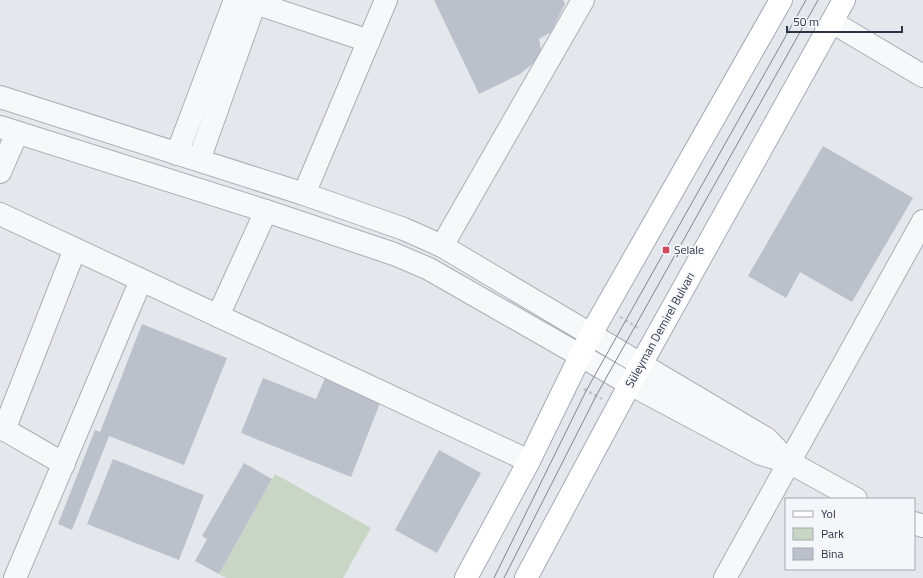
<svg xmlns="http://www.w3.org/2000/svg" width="923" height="578" viewBox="0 0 923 578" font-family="'Titillium Web',sans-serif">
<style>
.green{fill:#c9d6c5}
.building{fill:#bbc0ca}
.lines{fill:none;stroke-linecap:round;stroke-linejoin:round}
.minor-casing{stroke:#a9aeb7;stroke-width:24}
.major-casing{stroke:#a3abb8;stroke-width:24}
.path{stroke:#c2c5cb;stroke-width:2.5;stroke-dasharray:3 3;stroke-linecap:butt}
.minor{stroke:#f7f8fa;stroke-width:22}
.major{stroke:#fff;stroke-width:22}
.tram{stroke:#7d8696;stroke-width:1}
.poi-dot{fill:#d1495b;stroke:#f4f6f9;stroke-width:1.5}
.labels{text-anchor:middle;stroke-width:3.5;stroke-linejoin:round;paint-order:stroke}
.poi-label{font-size:12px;fill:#2b3445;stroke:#f4f6f9;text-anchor:start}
.street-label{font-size:12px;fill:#2b3445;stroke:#f4f6f9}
</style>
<rect width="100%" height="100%" fill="#e4e7ec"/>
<!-- green -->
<path class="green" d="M275,474L371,528L343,578H226L219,574Z"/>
<!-- building -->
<g class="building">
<path d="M434,0H563L565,4L551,32L539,39L542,56L520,74L479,94Z"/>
<path d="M823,146L913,198L852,302L800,272L786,298L748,276Z"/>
<path d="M142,324L227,358L184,465L109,436L72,530L58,524L95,430L100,432Z"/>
<path d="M326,376L382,398L351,477L241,433L263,378L316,399Z"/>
<path d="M439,450L481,473L437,553L395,530Z"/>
<path d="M113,459L204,495L179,560L87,524Z"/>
<path d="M244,463L272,479L219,574L195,561L207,539L202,536Z"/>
</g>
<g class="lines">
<defs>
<g id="minor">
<path d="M255,3L369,41"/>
<path d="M832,22L923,76"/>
<path d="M0,97L304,194L404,229L442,246L767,439L788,461"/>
<path d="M0,127L266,211L394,254L429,269L630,384L761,454L789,462L856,499"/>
<path d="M177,154L235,0"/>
<path d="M199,160L256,0"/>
<path d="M0,172L17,133"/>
<path d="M304,194L386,0"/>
<path d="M0,214L529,461"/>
<path d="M442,246L583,0"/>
<path d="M218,316L266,211"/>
<path d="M0,427L64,464"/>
<path d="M4,430L75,249"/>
<path d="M914,523L923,526"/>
<path d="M15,578L141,280"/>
<path d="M725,578L923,221"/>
</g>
<g id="major">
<path d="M466,578L529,461L591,334L781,0"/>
<path d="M526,578L630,384L844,0"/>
</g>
</defs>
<!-- minor casing -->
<use href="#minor" class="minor-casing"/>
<!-- major casing -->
<use href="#major" class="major-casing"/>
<!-- path -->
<g class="path">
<path d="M620,317L640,329"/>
<path d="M584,389L602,399"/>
</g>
<!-- minor -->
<use href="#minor" class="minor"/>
<!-- major -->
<use href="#major" class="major"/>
<!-- tram -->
<g class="tram">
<path d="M494,578L586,391L806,0"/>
<path d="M504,578L596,396L818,0"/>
</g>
</g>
<!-- markers -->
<rect class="poi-dot" x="662" y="246" width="8" height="8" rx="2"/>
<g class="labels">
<!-- poi labels -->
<g class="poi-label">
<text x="674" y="254">Şelale</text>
</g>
<!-- street labels -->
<g class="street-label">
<text transform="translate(660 330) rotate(-61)" y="4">Süleyman Demirel Bulvarı</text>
</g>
</g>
<!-- legend -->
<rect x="785" y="498" width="130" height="72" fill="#f4f6f9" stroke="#a4a8b1"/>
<rect x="793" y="511" width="20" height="6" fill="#ffffff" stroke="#a4a8b1"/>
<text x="821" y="518" font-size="12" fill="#2b3445">Yol</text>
<rect x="793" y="528" width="20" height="12" fill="#c9d6c5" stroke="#a4a8b1"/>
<text x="821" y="538" font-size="12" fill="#2b3445">Park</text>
<rect x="793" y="548" width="20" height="12" fill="#bbc0ca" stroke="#a4a8b1"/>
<text x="821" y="558" font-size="12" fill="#2b3445">Bina</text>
<!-- scale -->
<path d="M787 26v6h115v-6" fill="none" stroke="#2b3445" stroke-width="2"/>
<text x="793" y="26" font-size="12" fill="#2b3445" stroke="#f4f6f9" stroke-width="3" paint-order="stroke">50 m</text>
</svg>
